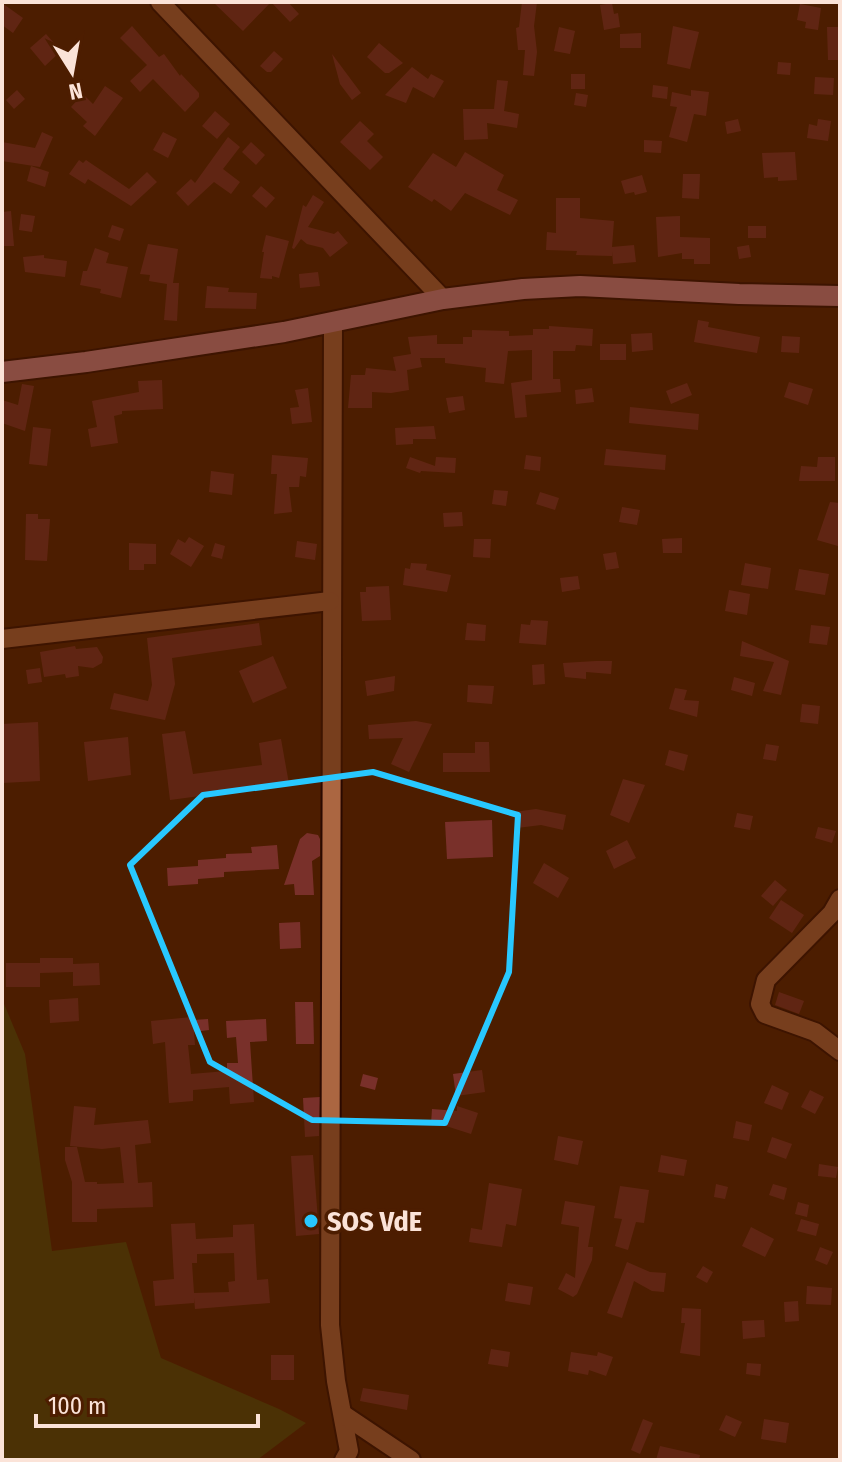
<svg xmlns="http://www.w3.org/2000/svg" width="842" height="1462" viewBox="0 0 842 1462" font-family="'Fira Sans Condensed',sans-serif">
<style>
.green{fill:#4b490c}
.building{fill:#79302a;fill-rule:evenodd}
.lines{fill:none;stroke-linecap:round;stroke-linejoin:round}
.minor-casing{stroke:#2a0900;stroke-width:22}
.major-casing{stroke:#2a0900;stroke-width:24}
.minor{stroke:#ab6641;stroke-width:18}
.major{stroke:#d38590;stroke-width:20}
.marked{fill:none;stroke:#28c8ff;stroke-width:6;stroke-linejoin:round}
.poi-dot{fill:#28c8ff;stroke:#4d1d00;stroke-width:3}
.labels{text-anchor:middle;stroke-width:7;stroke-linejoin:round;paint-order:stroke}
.poi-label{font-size:28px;font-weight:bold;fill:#fbe3d8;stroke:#4d1d00;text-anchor:start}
</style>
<rect width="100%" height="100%" fill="#4d1d00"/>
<!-- green -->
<path class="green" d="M2,999L25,1054L52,1251L126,1242L161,1358L279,1409L306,1423L257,1460H2Z"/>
<!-- building -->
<g class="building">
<path d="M213,2H288L299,14L290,22L271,2L243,31Z"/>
<path d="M522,2H537L534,26L537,52L534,76L523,75L525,50H518L516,28L519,27Z"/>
<path d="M2,3L23,18L13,33L2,25Z"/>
<path d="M612,3L614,14L618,13L620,27L604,30L600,5Z"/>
<path d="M800,4L821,8L818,30L805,28L806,22L797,20Z"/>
<path d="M132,26L159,57L164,54L180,76L181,74L199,93V97L185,112L153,79L140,92L130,81L147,65L120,38Z"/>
<path d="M673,26L699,32L690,69L667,64Z"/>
<path d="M559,27L575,31L570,54L554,51Z"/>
<path d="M827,27H840V60H828Z"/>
<path d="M641,33V48H620V34Z"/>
<path d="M46,34L61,51L45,66L30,48Z"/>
<path d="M379,43L403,63L389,73H385L367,57Z"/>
<path d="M274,51L283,59L271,72H267L260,66Z"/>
<path d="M332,54L361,93L352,100L340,84Z"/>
<path d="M778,62L791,63L790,75L777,74Z"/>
<path d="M412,67L428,79L431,74L444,81L434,98L413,87L406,103L385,95Z"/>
<rect x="571" y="74" width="14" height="15"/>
<path d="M815,77L834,78L833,95L814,94Z"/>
<path d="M497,80L508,81L504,111L519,114L517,128L487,123L488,139L464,140L463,109H494Z"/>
<path d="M653,85L668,87L667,99L652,97Z"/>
<path d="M105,86L123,98L95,136L83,126L87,122L71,107L83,94L93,104Z"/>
<path d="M17,90L25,99L14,109L6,100Z"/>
<path d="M691,90L709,92L706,116L694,114L687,142L669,137L677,107L670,106L672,92L691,96Z"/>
<path d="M576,93L588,95L586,107L574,105Z"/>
<path d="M215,111L230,124L217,139L202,126Z"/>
<path d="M738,119L741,131L727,134L725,122Z"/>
<path d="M818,119L831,121L828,141L807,138L809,124L817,126Z"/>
<path d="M360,121L374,134L367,141L383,157L370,170L340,142Z"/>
<path d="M42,132L53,137L40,167L2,161V142L35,148Z"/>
<path d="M163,132L177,139L168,158L153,150Z"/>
<path d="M228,137L240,147L223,169L240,182L231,194L214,182L188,206L176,193L191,179L195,183Z"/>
<path d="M644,140L662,141L661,153L644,152Z"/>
<path d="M251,142L265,155L256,165L242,152Z"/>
<path d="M465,152L504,175L497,190L518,200L510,215L465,193L451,211L434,199L432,202L408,187L433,153L456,167Z"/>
<path d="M795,152L797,180L778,181V177L764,178L762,153Z"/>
<path d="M79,160L83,163L86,160L129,189L147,172L157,182L131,206L88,179L85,184L69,174Z"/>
<path d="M31,166L49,172L45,187L27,181Z"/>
<path d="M683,174H700L699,199L682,198Z"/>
<path d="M642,175L647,192L635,195L634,192L625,194L621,181Z"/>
<path d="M261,186L275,198L266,208L252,196Z"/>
<path d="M313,195L324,202L308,227L334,234L338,231L348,243L330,257L323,248L307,244L301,239L294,249L292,248L303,205L306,207Z"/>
<path d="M556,198H580V218L614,221L612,247L634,245L636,262L613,264L612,251V256L576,255L577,251L546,250L547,232L556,233Z"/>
<path d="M11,211L14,246H2V212Z"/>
<path d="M21,214L35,216L32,232L19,230Z"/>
<path d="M680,216V237L710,238V264H694V259H682V253L658,257L656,217Z"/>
<path d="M112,225L124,229L120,241L108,237Z"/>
<rect x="748" y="226" width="18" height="12"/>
<path d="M266,235L289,241L279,278L272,276V279L260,278L264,252H262Z"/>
<path d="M148,244L178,249L173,283H179L177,321L164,320L167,284L149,281L150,275L140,274Z"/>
<path d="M749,245L751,257L739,259L737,247Z"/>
<path d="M95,248L109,253L106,263L128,267L121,298L100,293L101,289L80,285L83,271H87Z"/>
<path d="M44,255V258L67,261L65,277L25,272L23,257Z"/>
<path d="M318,272L320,286L300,288L299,274Z"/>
<path d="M207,286L229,288L228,292L257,293L256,309L205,308Z"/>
<path d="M698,320L709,322L708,327L760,337L757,353L694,342Z"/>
<path d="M549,326L593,329L592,346L576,345L575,351H553V379H560L561,392L525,395L527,417L515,418L511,383L532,380V350L508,351L504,384L485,382L486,368L445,363V358H420L422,367L407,370L409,390L391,393L372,392V408H348L351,375H365L366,368L396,371L393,357L411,354L408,337L437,335V344H463V337H472V330L509,331V336L533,335V329H549Z"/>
<path d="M652,333L653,350L632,352L631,334Z"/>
<path d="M782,336L800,337L799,353L781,352Z"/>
<rect x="600" y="344" width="26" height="16"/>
<path d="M162,380L163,409L122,411V414L114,416L118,443L91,447L88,429L97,427L92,401L139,392L138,381Z"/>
<path d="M789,382L813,389L808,405L784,397Z"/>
<path d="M687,383L692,395L671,404L666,391Z"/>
<path d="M22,384L34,386L25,431L2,423V400L18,405Z"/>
<path d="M308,388L312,422L292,424L290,408L299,407L295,390Z"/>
<path d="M592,388L594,402L576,404L575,390Z"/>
<path d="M463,396L465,410L449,413L446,398Z"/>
<path d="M630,407L699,414L698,430L629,423Z"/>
<path d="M434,426L436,439H413V444L396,445L395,428Z"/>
<path d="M33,427L51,429L47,466L29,464Z"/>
<path d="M606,449L666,455L665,470L604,465Z"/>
<path d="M272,455L308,458L306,477L300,476L299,487H289L292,512L274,514L277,474H271Z"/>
<path d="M526,455L541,457L540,471L524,469Z"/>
<path d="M410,457L435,466L436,457L456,458L455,473L421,471L420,473L406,468Z"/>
<path d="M818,457H835V481H799L801,466L817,467Z"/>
<path d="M211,471L234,474L232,495L209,492Z"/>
<path d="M494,490L508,491L506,506L492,504Z"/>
<path d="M540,492L559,498L555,510L536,504Z"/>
<path d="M830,502L840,503L838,546L817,540Z"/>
<path d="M622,507L640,510L637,525L619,522Z"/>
<path d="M462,512L463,526L444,527L443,513Z"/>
<path d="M26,514H38V519H50L47,561L25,560Z"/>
<path d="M189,537L204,546L191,567L170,554L178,539L185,543Z"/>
<path d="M682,538V553H663L662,539Z"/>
<path d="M474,539H491L490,558L473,557Z"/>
<path d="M297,541L317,544L315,560L295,557Z"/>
<path d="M129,543L156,544V564H144V570H129Z"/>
<path d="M215,543L225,546L222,559L211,556Z"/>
<path d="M616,552L619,568L606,570L603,554Z"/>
<path d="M411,563L427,564L426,570L451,575L447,592L403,585L405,568L410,569Z"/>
<path d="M745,563L771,568L768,589L741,585Z"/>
<path d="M799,569L829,574L825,595L795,590Z"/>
<path d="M578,576L580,589L562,592L560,578Z"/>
<path d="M389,586L391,620L362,621L360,592H366V587Z"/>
<path d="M729,590L750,594L747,615L725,611Z"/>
<path d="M531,620L548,621L546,645L519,643L521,624L530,625Z"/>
<path d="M259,623L262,645L172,658L175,684L165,720L110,709L114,693L148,701L152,685L147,638Z"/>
<path d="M467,623L486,625L485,641L465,640Z"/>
<path d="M811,625L830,627L827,645L809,643Z"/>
<path d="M742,641L789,661L781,695L763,691L774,662L740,656Z"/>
<path d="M75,646L76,649L97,647L103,657L102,663L93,668L78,666L79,676L66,678L65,674L44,677L40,652Z"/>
<path d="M273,656L287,688L253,703L239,671Z"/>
<path d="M596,661H612L611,674L586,672V679L565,677L563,663Z"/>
<path d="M544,664L545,684L533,685L532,665Z"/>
<path d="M40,668L42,682L28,684L26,670Z"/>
<path d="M395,676L394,691L367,696L365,681Z"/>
<path d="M734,677L755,683L752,696L731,690Z"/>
<path d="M468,685L494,686L492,704L467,702Z"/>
<path d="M675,688L687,690L684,700L699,701L697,717L669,709Z"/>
<path d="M802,704L820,706L818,724L800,722Z"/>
<path d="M416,721L432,724L409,772L391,764L403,738L369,739L368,725Z"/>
<path d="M38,722L40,781L2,783V724Z"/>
<path d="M185,731L193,774L262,765L259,743L281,739L289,784L170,800L162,734Z"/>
<path d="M128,737L131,775L88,781L84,742Z"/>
<path d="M475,742H489L490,772H443V753H475Z"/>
<path d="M766,744L779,746L776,761L763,759Z"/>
<path d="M669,750L688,755L684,771L665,765Z"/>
<path d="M623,779L645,785L629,823L610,815Z"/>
<path d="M536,809L566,815L563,830L541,825L517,828L514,812Z"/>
<path d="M737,813L753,816L750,830L734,827Z"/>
<path d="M492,820L493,857L447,859L445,822Z"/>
<path d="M818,827L836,831L832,843L815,838Z"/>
<path d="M307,833L318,835L320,839V856L312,861L314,895H295L294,884L284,885L300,839Z"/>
<path d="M627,840L636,858L614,869L606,851Z"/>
<path d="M277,845L279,869L224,872V877L198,879V884L168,886L167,868L198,866V860L226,858V854L252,853L251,847Z"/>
<path d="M544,863L569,878L558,898L533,883Z"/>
<path d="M775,880L787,890L773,906L761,896Z"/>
<path d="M781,900L804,915L792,933L769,918Z"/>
<path d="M300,922L301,948L280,949L279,923Z"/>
<path d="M40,958H73V964L99,963L100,985L73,986V972L40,973V987H6V963H40Z"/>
<path d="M779,992L804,1001L799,1014L775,1005Z"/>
<path d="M78,998L79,1021L50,1023L49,1000Z"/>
<path d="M295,1002H313L314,1044H296Z"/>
<path d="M192,1017L193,1020L208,1019L209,1030L194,1032L195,1045H188L191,1074L227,1071V1063H238L236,1037L227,1038L226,1021L266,1019L267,1041L250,1042L254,1102L230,1104L229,1087L193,1090V1101L169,1103L165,1042L153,1044L151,1021Z"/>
<path d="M482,1070L485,1092L456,1096L453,1074Z"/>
<path d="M363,1074L378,1078L375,1090L360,1086Z"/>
<path d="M772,1085L789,1093L782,1110L764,1103Z"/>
<path d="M810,1090L824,1097L815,1114L801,1107Z"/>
<path d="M320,1097L319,1136L305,1137L303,1098Z"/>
<path d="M74,1106L96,1108L94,1125L148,1120L151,1143L135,1145L138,1183L152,1182L153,1207L97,1209V1222H72V1182L65,1160V1147H77L85,1182H97V1184L124,1183L120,1147L102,1149L70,1146Z"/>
<path d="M457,1106L478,1113L471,1134L443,1125L431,1124L432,1109L457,1111Z"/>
<path d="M736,1121L752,1125L749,1141L733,1138Z"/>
<path d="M558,1136L583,1141L578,1165L554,1160Z"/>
<path d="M772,1137L792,1144L786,1159L767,1152Z"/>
<path d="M313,1155L319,1234L296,1236L291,1156Z"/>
<path d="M661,1155L687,1160L684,1176L658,1172Z"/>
<path d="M819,1164L838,1167L836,1178L818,1176Z"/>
<path d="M489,1183L522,1189L516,1226L506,1224L502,1247L469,1242L471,1228L482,1230Z"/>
<path d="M716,1184L728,1187L725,1199L714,1197Z"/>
<path d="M773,1184L787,1188L784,1200L769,1195Z"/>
<path d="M620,1186L649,1190L644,1223L636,1222L628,1250L615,1246L622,1219L614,1218Z"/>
<path d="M565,1201L595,1206L588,1247H593L592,1260L577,1294L573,1297L558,1289L566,1273L575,1278L579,1227L561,1224Z"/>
<path d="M798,1202L809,1205L807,1217L795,1214Z"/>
<path d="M801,1219L819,1224L816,1236L797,1231Z"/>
<path d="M195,1223L196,1239L233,1237V1225L254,1224L257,1280L268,1279L270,1303L195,1309L194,1298V1303L155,1306L153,1281L174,1279L171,1224ZM234,1253L235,1281L228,1282L229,1292L194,1293L192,1263H197V1254Z"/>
<path d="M751,1227L774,1239L765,1257L742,1246Z"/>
<path d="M820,1247L833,1252L827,1265L815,1260Z"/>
<path d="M627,1262L650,1272L666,1273L664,1292L652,1291L634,1281L622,1318L607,1313Z"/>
<path d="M703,1266L713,1272L707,1283L696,1277Z"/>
<path d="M508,1283L533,1287L530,1305L505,1301Z"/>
<path d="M807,1286L832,1288L831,1305L806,1304Z"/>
<path d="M798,1301L799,1321L785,1322L784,1302Z"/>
<path d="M682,1308L701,1309L700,1356L680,1353L685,1323H681Z"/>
<path d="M764,1320L765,1337L743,1339L742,1321Z"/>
<path d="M491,1349L510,1352L508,1367L488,1364Z"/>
<path d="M571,1352L597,1356L598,1352L613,1357L606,1376L589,1370L588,1375L568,1371Z"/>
<rect x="271" y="1355" width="23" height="25"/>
<path d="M747,1363L761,1364L760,1376L746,1374Z"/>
<path d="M363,1388L409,1395L407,1410L360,1401Z"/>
<path d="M726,1415L742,1422L735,1437L719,1430Z"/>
<path d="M643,1419L653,1423L640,1454L631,1450Z"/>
<path d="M764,1419L789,1423L786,1443L761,1439Z"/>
<path d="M660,1446L700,1455L699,1460H656Z"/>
</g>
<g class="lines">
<defs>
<g id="minor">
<path d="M160,2L443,299"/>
<path d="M333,324C330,657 334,991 330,1325L336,1381L349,1451L344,1460"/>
<path d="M2,639L330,601"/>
<path d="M840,899L832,913L766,980L760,1004L765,1014L815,1032L840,1051"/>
<path d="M344,1415L411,1460"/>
</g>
<path id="major" d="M2,372L86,362L284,332L443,299L523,289L580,286L739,294L840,296"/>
</defs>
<!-- minor casing -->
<use href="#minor" class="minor-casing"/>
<!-- major casing -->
<use href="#major" class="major-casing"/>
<!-- minor -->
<use href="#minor" class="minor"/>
<!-- major -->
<use href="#major" class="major"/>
</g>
<!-- marked area -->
<path d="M0 0H842V1462H0ZM373,772L518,815L509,972L445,1123L312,1120L210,1062L130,865L203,795Z" fill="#4d1d00" fill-opacity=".55" fill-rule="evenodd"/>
<path class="marked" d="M373,772L518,815L509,972L445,1123L312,1120L210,1062L130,865L203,795Z"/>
<!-- markers -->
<circle class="poi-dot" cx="311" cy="1221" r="8"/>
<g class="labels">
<!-- poi labels -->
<g class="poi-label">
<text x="327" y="1231">SOS VdE</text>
</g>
</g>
<!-- border -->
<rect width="842" height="1462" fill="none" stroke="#fbe3d8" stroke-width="8"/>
<!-- north arrow -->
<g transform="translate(72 72) rotate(169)" stroke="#4d1d00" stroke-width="6" paint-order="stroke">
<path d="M0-6L14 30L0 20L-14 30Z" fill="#fbe3d8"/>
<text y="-12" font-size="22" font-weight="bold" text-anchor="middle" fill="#fbe3d8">N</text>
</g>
<!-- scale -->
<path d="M36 1414v12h222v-12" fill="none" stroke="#fbe3d8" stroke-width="4"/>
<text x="48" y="1414" font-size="24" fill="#fbe3d8" stroke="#4d1d00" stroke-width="6" paint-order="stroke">100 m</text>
</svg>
